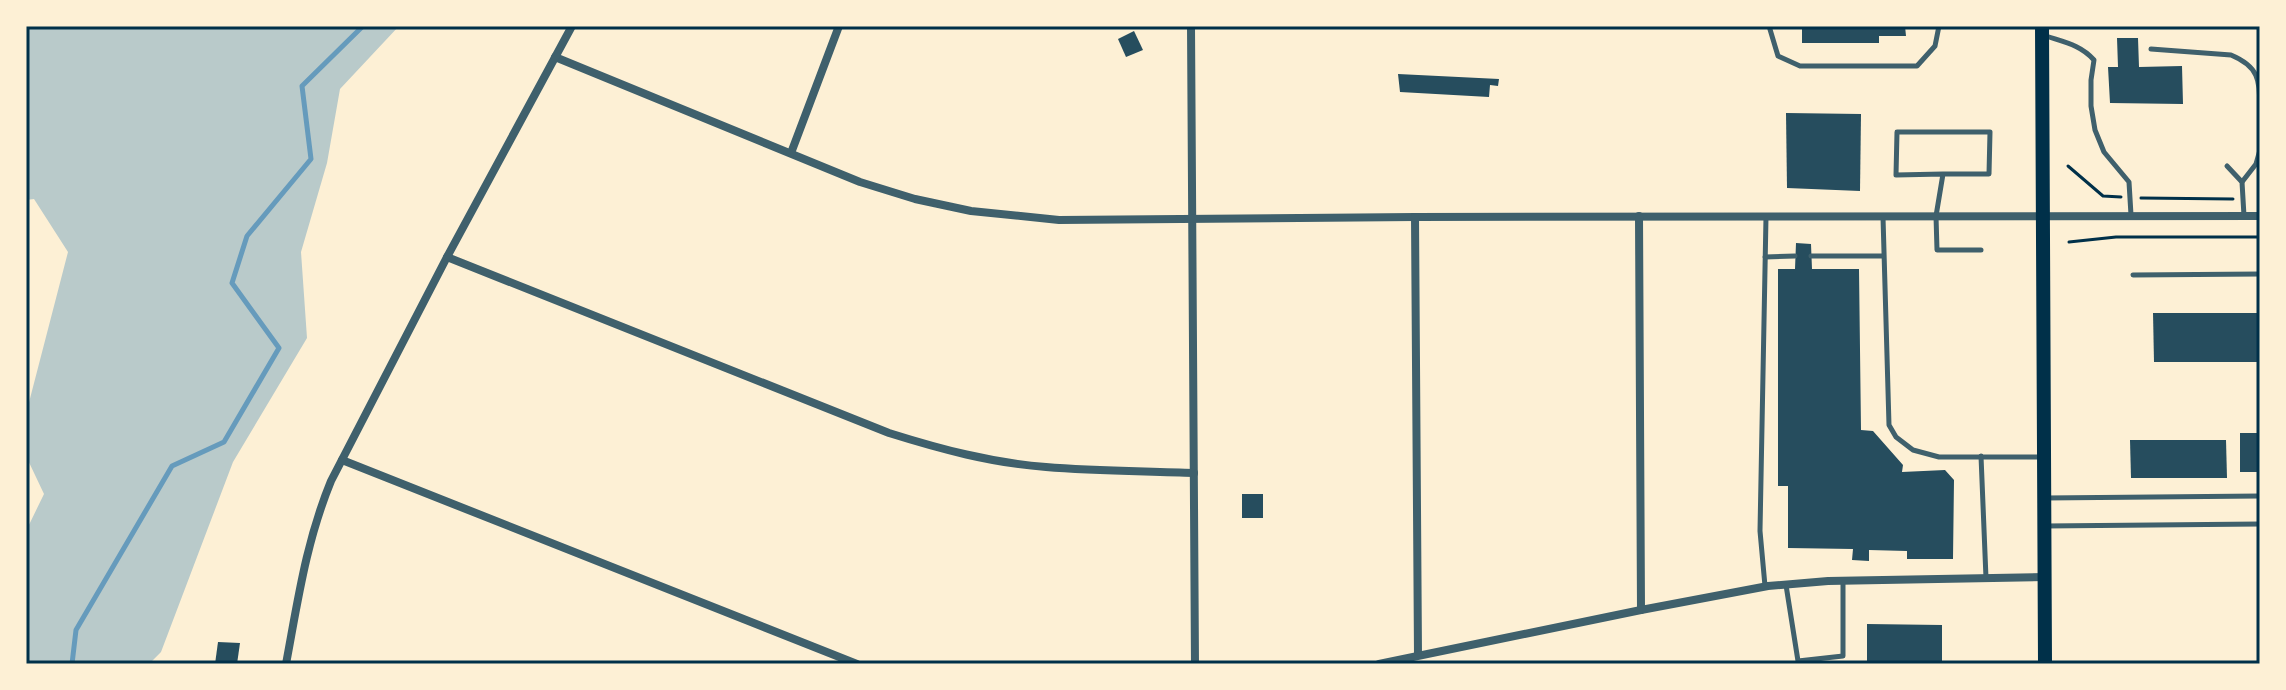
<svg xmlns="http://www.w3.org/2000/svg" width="2286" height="690" viewBox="0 0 2286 690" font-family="Roboto,sans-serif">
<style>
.green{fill:#b9caca}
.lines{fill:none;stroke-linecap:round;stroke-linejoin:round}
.stream{stroke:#669bbc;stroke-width:5}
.building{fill:#264d5e}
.path{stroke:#003049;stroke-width:3}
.service{stroke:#3f606c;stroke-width:5}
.minor{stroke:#3f606c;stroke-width:8}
.secondary{stroke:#003049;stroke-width:14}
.neatline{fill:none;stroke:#003049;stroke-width:3}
</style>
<rect width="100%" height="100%" fill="#fdf0d5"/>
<!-- green -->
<path class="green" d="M26,26H399L340,89L327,163L301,252L307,338L233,462L161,652L149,664H26V531L44,494L26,456V414L68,252L34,199L26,200Z"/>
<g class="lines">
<!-- stream -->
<path class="stream" d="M72,664L76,630L172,466L224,442L279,348L232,283L247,236L311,159L302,86L363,26"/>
</g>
<!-- building -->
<g class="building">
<path d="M1802,26H1905L1906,36H1879V43H1802Z"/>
<path d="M1134,31L1143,50L1126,57L1118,39Z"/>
<path d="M2117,38H2138L2139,67L2182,66L2183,104L2110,103L2108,67H2118Z"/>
<path d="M1398,74L1499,79L1498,86L1490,85L1489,97L1400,92Z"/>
<path d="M1786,113L1861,114L1860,191L1787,188Z"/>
<path d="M1796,243L1811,244L1812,269H1859L1861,430L1873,431L1903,465L1902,472L1945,470L1954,480L1953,559H1907V551L1869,550V561L1852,560L1853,549L1788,548V486H1778V269H1795Z"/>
<path d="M2153,313H2260V362H2154Z"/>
<rect x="2240" y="433" width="20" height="39"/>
<path d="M2130,440H2226L2227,478H2131Z"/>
<rect x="1242" y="494" width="21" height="24"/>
<path d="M1867,624L1942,625V663L1867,661Z"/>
<path d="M218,642L240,643L237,664H215Z"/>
</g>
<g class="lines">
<!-- path -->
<g class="path">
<path d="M2068,166L2103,196L2121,197"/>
<path d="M2141,198L2233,199"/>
<path d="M2069,242L2116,237H2260"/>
</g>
<!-- service -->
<g class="service">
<path d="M1769,26L1778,56L1800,66H1917L1935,46L1939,26"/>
<path d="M2046,36C2064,42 2081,45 2094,60L2091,80V106L2095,130L2104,152L2129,182L2131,215"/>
<path d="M2151,49L2231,55C2262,68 2259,83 2260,112"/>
<path d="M2227,166L2242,182L2244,216"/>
<path d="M1943,174H1989L1990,132H1897L1896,175L1943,174L1936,216L1937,250H1981"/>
<path d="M2242,182L2256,164L2260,150"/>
<path d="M1883,217L1889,425L1896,437L1913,450L1939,457H2043"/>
<path d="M1811,256H1883"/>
<path d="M1765,257L1795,256"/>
<path d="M2133,275L2260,274"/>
<path d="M1981,456L1986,578"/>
<path d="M2045,498L2260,496"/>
<path d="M2045,526L2260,524"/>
<path d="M1786,585L1798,661L1843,656V581"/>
<path d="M1765,586L1760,531L1766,217"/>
</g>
<!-- minor -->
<g class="minor">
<path d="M1191,26L1195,664"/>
<path d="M555,57L860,182L915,199L971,211L1059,220L1415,217L2260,216"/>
<path d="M791,153L839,26"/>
<path d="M1639,216L1641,610"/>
<path d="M1415,217L1418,655"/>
<path d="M447,257L889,433C940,449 992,463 1046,467C1095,471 1144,471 1194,473"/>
<path d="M342,460L857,664"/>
<path d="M286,664C298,600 306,542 331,481L447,257L572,26"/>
<path d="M1379,664L1641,610L1768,586L1828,581L2045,577"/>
</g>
<!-- secondary -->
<path class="secondary" d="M2042,26L2045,664"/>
</g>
<!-- border -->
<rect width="2286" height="690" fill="none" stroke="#fdf0d5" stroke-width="56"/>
<rect x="28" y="28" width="2230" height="634" class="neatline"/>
</svg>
